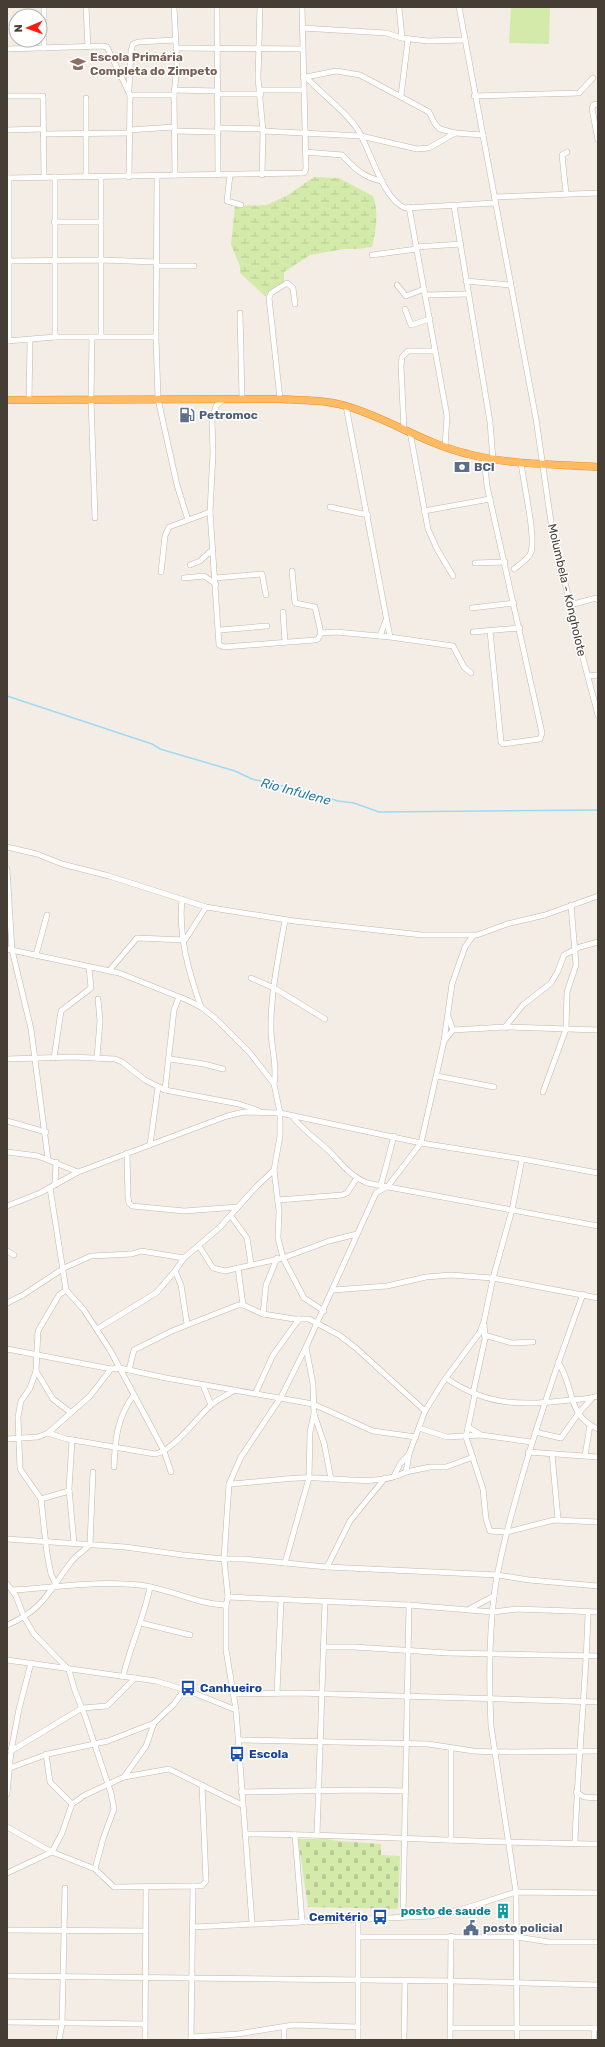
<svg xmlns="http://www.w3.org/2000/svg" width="605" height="2047" viewBox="0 0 605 2047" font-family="Rubik,sans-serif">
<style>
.wetland{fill:url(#wetland-marsh)}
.cemetery{fill:url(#cemetery-stones)}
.pitch{fill:#d4eaab}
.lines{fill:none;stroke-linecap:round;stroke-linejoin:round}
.stream{stroke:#9edaf4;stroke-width:1.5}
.minor-casing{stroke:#c2b7aa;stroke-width:6}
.highway-casing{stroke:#e58e2d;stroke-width:8}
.minor{stroke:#fff;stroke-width:5}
.highway{stroke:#ffbb64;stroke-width:7}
.labels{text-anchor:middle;stroke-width:3;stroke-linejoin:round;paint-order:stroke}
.education-label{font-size:12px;font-weight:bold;fill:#785e54;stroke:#fff;text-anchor:start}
.service-label{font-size:12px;font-weight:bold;fill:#4e5e75;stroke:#fff;text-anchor:start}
.street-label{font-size:12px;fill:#463d34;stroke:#fff}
.transit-label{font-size:12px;font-weight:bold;fill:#164399;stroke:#fff;text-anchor:start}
.culture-label{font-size:12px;font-weight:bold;fill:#0d838f;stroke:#fff;text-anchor:end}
.water-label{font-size:13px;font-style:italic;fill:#267ea6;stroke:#fff}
</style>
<defs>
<pattern id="wetland-marsh" width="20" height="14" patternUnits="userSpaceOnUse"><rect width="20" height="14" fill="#d4eaab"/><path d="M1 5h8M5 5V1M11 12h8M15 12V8" fill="none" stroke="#b7ca94"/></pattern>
<pattern id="cemetery-stones" width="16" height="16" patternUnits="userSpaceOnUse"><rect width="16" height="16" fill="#d4eaab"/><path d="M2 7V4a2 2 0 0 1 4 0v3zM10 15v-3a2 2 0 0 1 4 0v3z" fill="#b7ca94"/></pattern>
</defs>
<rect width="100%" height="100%" fill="#f3ede5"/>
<!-- wetland -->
<path class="wetland" d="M314,177L339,178L373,196C379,213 376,230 372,247L356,249H343L310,255L284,272V282L265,296L240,273V266L231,245L235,206L267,205L288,195Z"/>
<!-- cemetery -->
<path class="cemetery" d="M298,1839H326L339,1841L381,1844V1855L400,1856L398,1909L308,1907Z"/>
<!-- pitch -->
<path class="pitch" d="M511,7H550L549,44L509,43Z"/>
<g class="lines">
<!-- stream -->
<path class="stream" d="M7,696L152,744L160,749L235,771L252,779L312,793L338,801L354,803L379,812L598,810"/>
<defs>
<g id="minor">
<path d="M44,7V48"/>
<path d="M86,7L88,47"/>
<path d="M174,7L177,65L174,95L175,175"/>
<path d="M217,7L218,175"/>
<path d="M260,7L258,78L263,131L262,175"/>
<path d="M399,7L402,38"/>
<path d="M459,7L536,419L551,522L579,643L598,715"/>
<path d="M302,28L386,33L402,38L428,41L465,40"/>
<path d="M176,48L302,49"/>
<path d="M7,49L103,46L107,47L130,95L129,177"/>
<path d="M303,77H306C321,94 347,112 358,130C371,151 382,198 405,208L495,203"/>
<path d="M306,77L336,71L360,75L429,112L435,124L440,129L455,133L483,135"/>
<path d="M129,90L131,51L133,44L138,42L175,40"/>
<path d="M174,90L218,91"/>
<path d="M260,90H304"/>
<path d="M218,94H261"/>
<path d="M130,95H174"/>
<path d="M7,96H43L44,177"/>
<path d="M401,96L408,39"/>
<path d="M474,96L579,93L593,78"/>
<path d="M86,98V177"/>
<path d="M598,104L593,105L592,109L598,140"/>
<path d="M217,128L263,129"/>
<path d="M7,130L43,129"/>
<path d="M129,130L174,127"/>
<path d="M175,131L218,132"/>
<path d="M263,131L361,136L417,149L429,148L455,133"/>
<path d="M43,134L129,133"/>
<path d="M305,152L342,155C354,168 364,178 382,181"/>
<path d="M230,175L227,201L241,205"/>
<path d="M157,176L156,337L158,399L177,485L188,520"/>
<path d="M55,177V337"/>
<path d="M7,178L304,173L306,169L302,7"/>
<path d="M9,178V341"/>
<path d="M566,193L562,155L567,152"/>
<path d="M494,197L598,193"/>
<path d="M454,206L490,422L493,460"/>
<path d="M409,207L447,416L445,447"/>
<path d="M54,222H100"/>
<path d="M416,247L461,244"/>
<path d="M372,255L417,249"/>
<path d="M8,261L101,260L156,262"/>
<path d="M156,266H194"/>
<path d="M466,281L510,285"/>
<path d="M397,285L406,296L424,289"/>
<path d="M425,295L468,294"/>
<path d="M405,309L411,325L430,319"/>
<path d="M240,313L242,398"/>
<path d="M101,336V177"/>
<path d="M92,337L91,399L95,518"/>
<path d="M7,341L55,337H156"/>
<path d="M224,399L216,406L212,420L213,453L210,512L219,645L224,647L315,640L318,639L321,633L336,632L390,637L453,646L464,667L471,673"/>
<path d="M280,399L269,298L271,293L287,283L293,288L295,304"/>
<path d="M29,400L30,340"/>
<path d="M346,406L390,637"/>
<path d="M404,430L401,366L402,357L408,351H435"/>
<path d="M410,432L428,529L437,549L453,576"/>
<path d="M484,458L487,486L542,733L540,739L503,744L501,742L490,631"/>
<path d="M330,507L368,515"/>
<path d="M424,511L490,499"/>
<path d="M475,563L505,562"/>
<path d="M190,565L200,561L213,549"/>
<path d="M514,569C519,565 530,558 531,552C536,536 523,482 521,462"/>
<path d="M292,571L295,603L315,607L321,633"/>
<path d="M161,572L165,536L169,527L210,512"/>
<path d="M184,578L204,576L216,584"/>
<path d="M215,578L262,574L266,595"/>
<path d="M570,605L596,598L598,600"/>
<path d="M472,608L514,603"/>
<path d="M283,612L285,642"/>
<path d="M220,630L267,626"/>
<path d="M473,632L520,628"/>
<path d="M380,636L386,620"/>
<path d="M588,676L598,675"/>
<path d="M7,847L37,854L62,864L109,876L206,907L294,921L422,935H477L507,924L545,915L598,896"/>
<path d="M7,869L12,950L31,1029L48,1159"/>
<path d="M182,899C178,936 189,973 201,1007"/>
<path d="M7,949L119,973L187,1000L201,1007L216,1019L250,1053L274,1084L280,1113V1136L274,1170L279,1211L278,1238L283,1258L304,1298L324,1311"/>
<path d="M36,955L47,915"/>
<path d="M109,971L137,938L185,940L206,907"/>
<path d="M251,978L274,988L325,1019"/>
<path d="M448,1016L453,1030"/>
<path d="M505,1027L523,1005L551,983L558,971L564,955L580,947L598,942"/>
<path d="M444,1041L453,1030L505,1027L598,1030"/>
<path d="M54,1058L61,1011L91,988L89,967"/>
<path d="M97,1058L100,1021L98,999"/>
<path d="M7,1059L72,1057L115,1059L122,1062L145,1080L165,1090L239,1104L259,1111"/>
<path d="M170,1059L204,1064L223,1069"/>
<path d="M437,1076L494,1087"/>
<path d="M274,1084C278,1064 270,1045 271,1026C271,990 279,955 285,920"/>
<path d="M165,1090L174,1010L179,997"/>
<path d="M543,1092L566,1029L567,992L576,965L571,905"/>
<path d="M292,1116C303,1130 316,1139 329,1151C341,1163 350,1176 367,1183L598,1226"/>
<path d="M7,1121L46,1132"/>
<path d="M150,1145L158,1087"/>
<path d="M7,1152L38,1156L78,1172"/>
<path d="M127,1153L128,1198L129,1203L132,1206L184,1211L238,1207"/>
<path d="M55,1185L56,1162"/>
<path d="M381,1185L394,1136"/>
<path d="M50,1188L66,1290L84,1310L110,1350L164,1451L171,1472"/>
<path d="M278,1200L342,1195L347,1193L357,1178"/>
<path d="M7,1206L40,1193L78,1172L227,1116L244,1112L280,1113L421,1143L522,1159L598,1173"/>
<path d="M231,1216L247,1238L251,1264"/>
<path d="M199,1246L213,1268L225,1271L283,1258L329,1241L357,1234"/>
<path d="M7,1251L14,1255"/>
<path d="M238,1268L243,1305"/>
<path d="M175,1271L181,1285L187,1324"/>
<path d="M333,1290L387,1286L426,1277L451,1275L493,1278L598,1298"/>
<path d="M7,1303L23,1295L64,1268L91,1256L132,1254L141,1251L184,1258"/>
<path d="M263,1314L266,1285L277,1258"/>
<path d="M97,1329L156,1293L175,1271L184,1258L220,1227L256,1187L274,1170"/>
<path d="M484,1335L512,1343L533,1342"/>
<path d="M306,1347L313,1384L314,1414L324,1443L331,1479"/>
<path d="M7,1349L111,1369L120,1368L166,1378L313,1404L373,1431L416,1437"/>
<path d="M558,1362C575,1387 566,1415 598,1429"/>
<path d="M129,1370L134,1350L172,1331L238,1305H243L263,1314L294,1319H309L339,1335L356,1348L425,1411"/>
<path d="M36,1371L53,1399L70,1412"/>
<path d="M446,1378C486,1406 524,1406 570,1400C580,1399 589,1399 598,1396"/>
<path d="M203,1385L211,1405"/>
<path d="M256,1392L273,1355L299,1319"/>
<path d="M473,1393L485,1339L484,1324"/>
<path d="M475,1394L466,1437L483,1489L486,1519L490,1531L507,1532L554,1520L598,1522"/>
<path d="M468,1427L481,1435"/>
<path d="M419,1428L447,1437L481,1435L531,1442"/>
<path d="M535,1432L561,1438L578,1414L592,1398"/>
<path d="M48,1433L67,1439L155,1454C174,1450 196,1419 211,1405C218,1399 227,1395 235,1390"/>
<path d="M7,1439L38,1437L48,1433L90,1396L111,1369"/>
<path d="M72,1440L69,1489L74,1543"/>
<path d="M528,1452L598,1457"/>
<path d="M552,1454L558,1519"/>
<path d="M585,1456L590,1425"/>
<path d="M114,1467C115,1440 117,1418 133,1396"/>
<path d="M406,1472L430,1467H446L473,1457"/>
<path d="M394,1476L400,1464L409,1454"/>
<path d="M229,1484C252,1483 276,1479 299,1478C332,1476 376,1488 406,1472L409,1454L425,1411L443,1382L480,1332L484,1321L493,1278L512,1210L522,1159"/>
<path d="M41,1499L69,1491"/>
<path d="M7,1539L125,1547L183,1555L224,1559H244L327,1567L498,1575L529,1580L598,1586"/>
<path d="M285,1563L309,1478L310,1432L314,1414"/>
<path d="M327,1567L350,1521L385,1478"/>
<path d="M7,1584L16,1596L24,1617L34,1634L69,1670L75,1691L85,1716L111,1793L114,1809L103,1839L95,1869"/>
<path d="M56,1585L51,1574L47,1554L41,1499L20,1469L18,1417L21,1401L30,1388L36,1371L38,1331L59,1295L66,1290"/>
<path d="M12,1590C54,1588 98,1580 140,1585C170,1589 196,1604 226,1605"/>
<path d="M228,1597L409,1605L493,1612L517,1609L598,1612"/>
<path d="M471,1608L494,1596"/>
<path d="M141,1623L190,1635"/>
<path d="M7,1625C44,1610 49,1590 72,1561C77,1554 85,1551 90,1544L93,1472"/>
<path d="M323,1647H354L448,1653L598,1656"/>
<path d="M7,1660L156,1681L189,1691L236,1710L252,1923"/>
<path d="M123,1677C130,1646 144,1618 150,1587"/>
<path d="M277,1693L281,1600"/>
<path d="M234,1694L298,1693L598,1702"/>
<path d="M236,1710L226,1650V1605L228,1597L224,1559L229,1484L241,1457L281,1397L306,1347L376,1193L388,1186L421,1143L444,1041L452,984L465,947L473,936"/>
<path d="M240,1740L428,1744L473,1751L496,1752L598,1751"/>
<path d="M11,1751L82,1708L107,1706L135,1678"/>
<path d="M46,1754L50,1782L72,1804"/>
<path d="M7,1769L48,1754L108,1741L154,1723L174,1704L185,1689"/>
<path d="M124,1777L169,1769L242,1805"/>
<path d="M241,1792L362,1790L405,1791"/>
<path d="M576,1792L584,1797L598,1798"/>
<path d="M7,1794L11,1751L19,1709L31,1663"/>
<path d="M7,1827L52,1852L95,1869L114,1887L193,1886L191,2040"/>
<path d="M245,1834C363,1835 480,1843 598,1844"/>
<path d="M295,1835L302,1921"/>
<path d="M317,1835L325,1602"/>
<path d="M451,1840V1748"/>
<path d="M575,1844C577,1767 586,1690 588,1612"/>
<path d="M7,1873L52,1852L62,1833L72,1804L85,1795L124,1777L146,1746L154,1723"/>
<path d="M193,1886H202L206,1881L202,1785"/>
<path d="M403,1917L409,1605"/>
<path d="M193,1927L431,1916L460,1910L516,1892L598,1893"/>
<path d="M7,1930L146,1931"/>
<path d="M359,1937H517L549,1942H598"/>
<path d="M7,1976L451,1981L598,1985"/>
<path d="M7,2022L145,2024"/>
<path d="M284,2027V2040"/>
<path d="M451,2028H598"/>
<path d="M191,2037L238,2034L293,2025L358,2027"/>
<path d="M59,2040L62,2024L65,1888"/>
<path d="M145,2040L146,1887"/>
<path d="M358,2040V1918"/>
<path d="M404,2040L405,1981"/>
<path d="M450,2040L451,1936"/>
<path d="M517,2040L516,1892L491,1726C489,1684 489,1637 494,1596C498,1563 507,1530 516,1498C535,1429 558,1362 583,1294"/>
<path d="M594,2040V2028"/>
</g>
<path id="highway" d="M7,400L280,399C302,400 325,400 346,406C388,418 425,444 468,454C510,465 555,464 598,467"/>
</defs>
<!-- minor casing -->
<use href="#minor" class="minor-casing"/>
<!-- highway casing -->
<use href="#highway" class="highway-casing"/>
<!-- minor -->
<use href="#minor" class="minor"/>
<!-- highway -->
<use href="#highway" class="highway"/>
</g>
<!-- icons -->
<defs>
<symbol id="school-bare" viewBox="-9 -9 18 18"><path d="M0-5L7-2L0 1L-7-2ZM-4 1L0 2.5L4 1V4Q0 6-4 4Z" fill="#8d6e63" stroke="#fff" stroke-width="2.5" paint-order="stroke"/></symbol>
<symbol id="fuel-bare" viewBox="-9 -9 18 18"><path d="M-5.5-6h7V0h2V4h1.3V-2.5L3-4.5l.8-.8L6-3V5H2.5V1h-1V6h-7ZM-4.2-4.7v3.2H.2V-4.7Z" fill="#5c6f8a" stroke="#fff" stroke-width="2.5" paint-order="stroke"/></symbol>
<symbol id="bank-bare" viewBox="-9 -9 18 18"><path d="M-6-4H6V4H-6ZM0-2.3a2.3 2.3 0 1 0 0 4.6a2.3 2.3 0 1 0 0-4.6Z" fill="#5c6f8a" stroke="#fff" stroke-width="2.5" paint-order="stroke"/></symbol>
<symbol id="bus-bare" viewBox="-9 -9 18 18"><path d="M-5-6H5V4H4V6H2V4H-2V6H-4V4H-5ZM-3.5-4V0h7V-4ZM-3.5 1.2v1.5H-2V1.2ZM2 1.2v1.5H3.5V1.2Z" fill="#1a4fb4" stroke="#fff" stroke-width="2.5" paint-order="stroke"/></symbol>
<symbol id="building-bare" viewBox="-9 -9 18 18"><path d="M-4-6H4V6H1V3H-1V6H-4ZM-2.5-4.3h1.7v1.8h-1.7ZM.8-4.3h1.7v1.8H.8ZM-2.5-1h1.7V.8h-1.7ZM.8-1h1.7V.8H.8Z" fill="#0f9aa8" stroke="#fff" stroke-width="2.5" paint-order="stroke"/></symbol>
<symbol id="civic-bare" viewBox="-9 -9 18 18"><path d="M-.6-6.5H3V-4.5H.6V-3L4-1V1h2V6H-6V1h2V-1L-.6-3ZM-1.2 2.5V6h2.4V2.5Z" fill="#5c6f8a" stroke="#fff" stroke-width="2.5" paint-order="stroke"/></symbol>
</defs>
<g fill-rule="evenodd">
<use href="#school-bare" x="67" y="53" width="22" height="22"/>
<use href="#fuel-bare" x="176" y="404" width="22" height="22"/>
<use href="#bank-bare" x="451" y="456" width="22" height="22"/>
<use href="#bus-bare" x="177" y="1677" width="22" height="22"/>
<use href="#bus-bare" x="226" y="1743" width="22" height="22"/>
<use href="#building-bare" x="492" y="1900" width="22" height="22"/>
<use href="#bus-bare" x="369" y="1906" width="22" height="22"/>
<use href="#civic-bare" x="460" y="1917" width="22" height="22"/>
</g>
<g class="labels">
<!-- education labels -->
<g class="education-label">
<text x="90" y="61">Escola Primária<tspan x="90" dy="14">Completa do Zimpeto</tspan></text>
</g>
<!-- service labels -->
<g class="service-label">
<text x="199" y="419">Petromoc</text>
<text x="474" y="471">BCI</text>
<text x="483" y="1932">posto policial</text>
</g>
<!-- street labels -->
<g class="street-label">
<text transform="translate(567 590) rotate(77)" y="4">Molumbela - Kongholote</text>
</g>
<!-- transit labels -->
<g class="transit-label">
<text x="200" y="1692">Canhueiro</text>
<text x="249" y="1758">Escola</text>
<text x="368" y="1921" text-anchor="end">Cemitério</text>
</g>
<!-- culture labels -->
<g class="culture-label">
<text x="491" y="1915">posto de saude</text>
</g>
<!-- water labels -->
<g class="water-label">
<text transform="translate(296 791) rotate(15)" y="5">Rio Infulene</text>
</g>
</g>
<!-- border -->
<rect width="605" height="2047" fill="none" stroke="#463d34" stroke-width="16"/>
<!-- north arrow -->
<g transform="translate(28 28) rotate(268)"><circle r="19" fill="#ffffff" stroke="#b5b1ae"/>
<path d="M0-3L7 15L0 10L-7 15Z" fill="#ff1a10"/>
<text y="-6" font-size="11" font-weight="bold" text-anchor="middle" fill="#463d34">N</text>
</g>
</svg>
